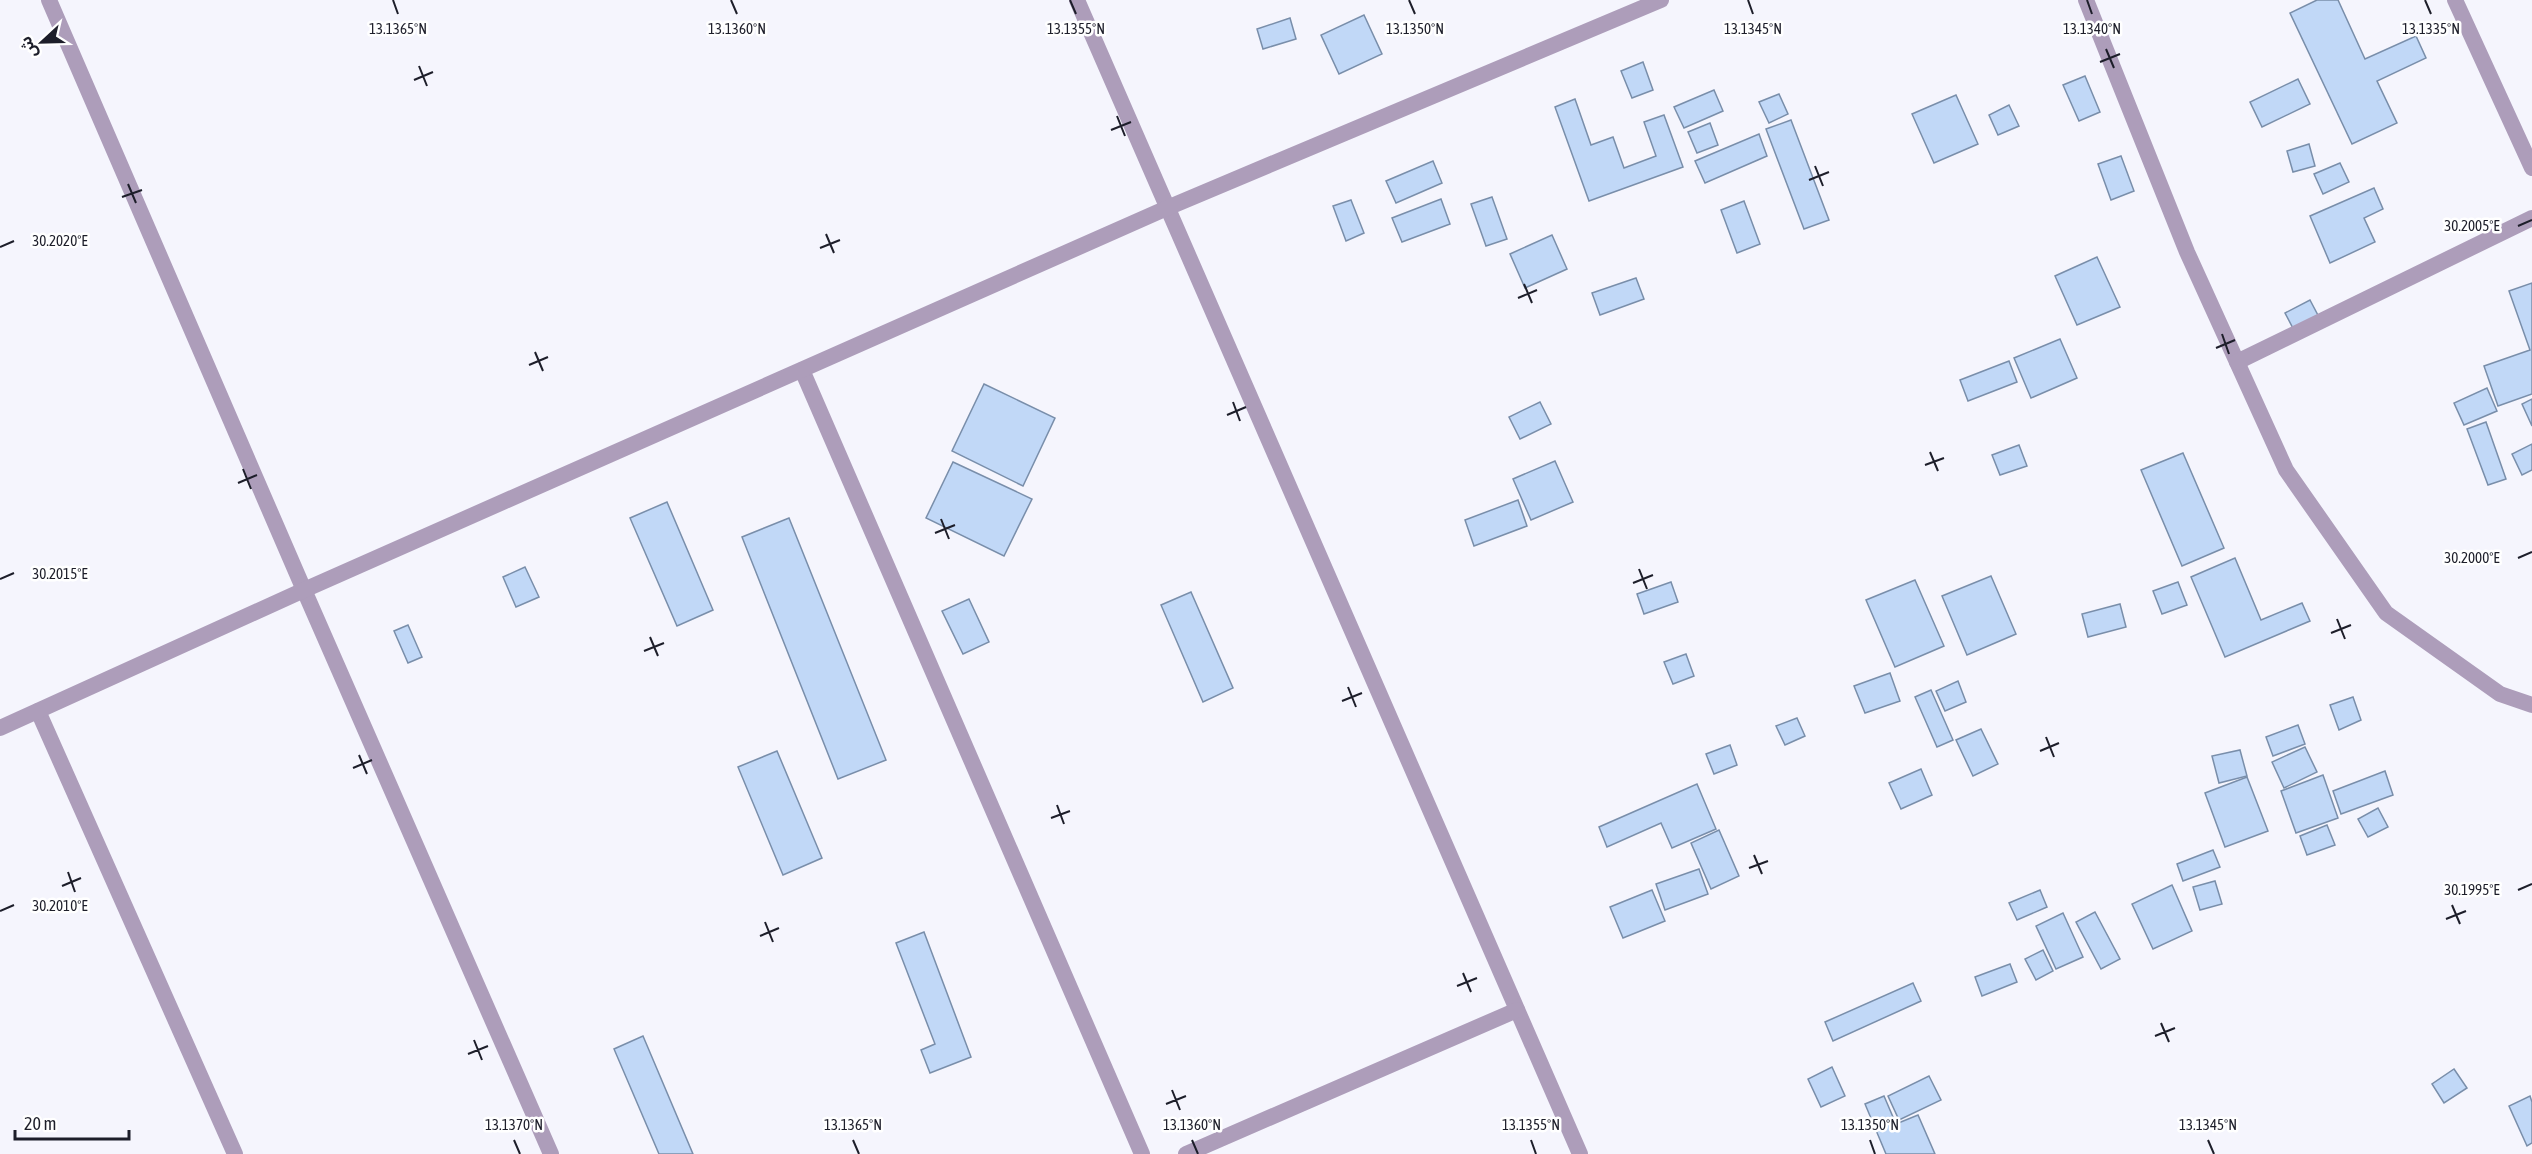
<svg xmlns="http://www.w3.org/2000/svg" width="2532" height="1154" viewBox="0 0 2532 1154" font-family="'Asap Condensed','Noto Sans Arabic',sans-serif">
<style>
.building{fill:#c1d8f7;stroke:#798eaa;stroke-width:1.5}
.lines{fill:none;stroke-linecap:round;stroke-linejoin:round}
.minor{stroke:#ad9dba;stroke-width:16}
.ticks{fill:none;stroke:#1d1e2a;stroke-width:2}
.ticks-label{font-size:15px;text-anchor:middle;fill:#1d1e2a;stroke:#fff;stroke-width:5;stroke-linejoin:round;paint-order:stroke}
</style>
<rect width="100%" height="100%" fill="#f5f5fd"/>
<!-- building -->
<g class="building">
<path d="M2317,0H2338L2365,59L2416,36L2426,58L2377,81L2397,123L2352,144L2290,13Z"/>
<path d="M1364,15L1382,54L1339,74L1321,35Z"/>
<path d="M1290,18L1296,39L1263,49L1257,29Z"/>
<path d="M1643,62L1653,90L1632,98L1621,71Z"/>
<path d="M2085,76L2100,112L2079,121L2063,85Z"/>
<path d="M2298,79L2310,104L2262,127L2250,102Z"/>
<path d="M1714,90L1723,111L1684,128L1674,107Z"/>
<path d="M1779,94L1788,114L1769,123L1759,102Z"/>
<path d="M1956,95L1978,144L1934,163L1912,114Z"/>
<path d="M1575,99L1591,145L1613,137L1624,168L1656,156L1644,122L1664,115L1683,167L1589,201L1555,107Z"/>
<path d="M2009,105L2019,126L1998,135L1989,115Z"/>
<path d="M1791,120L1829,220L1804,229L1766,129Z"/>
<path d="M1710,123L1718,145L1697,153L1688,132Z"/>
<path d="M1759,134L1767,156L1705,183L1695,161Z"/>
<path d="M2309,144L2315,166L2293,172L2287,151Z"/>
<path d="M2121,156L2134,191L2111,200L2098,164Z"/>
<path d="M1433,161L1442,183L1396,203L1386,181Z"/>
<path d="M2340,163L2349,182L2323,194L2314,174Z"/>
<path d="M2374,188L2383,209L2364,218L2375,242L2330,263L2310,216Z"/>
<path d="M1492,197L1507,239L1486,246L1471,204Z"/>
<path d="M1441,199L1450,224L1402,242L1392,218Z"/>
<path d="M1351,200L1364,233L1346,241L1333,206Z"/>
<path d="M1744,201L1760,244L1737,253L1721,210Z"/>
<path d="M1552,235L1567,269L1525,288L1510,254Z"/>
<path d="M2097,257L2120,307L2077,325L2055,276Z"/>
<path d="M1636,278L1644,299L1600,315L1592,293Z"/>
<path d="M2532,283V394L2498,406L2484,366L2530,350L2509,291Z"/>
<path d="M2310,300L2321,321L2296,334L2285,313Z"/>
<path d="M2060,339L2077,378L2031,398L2014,358Z"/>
<path d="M2009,361L2017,382L1968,401L1960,380Z"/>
<path d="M984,384L1055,418L1023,486L952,451Z"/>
<path d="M2487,388L2497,411L2464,425L2454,403Z"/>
<path d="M2532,399V426L2522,404Z"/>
<path d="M1540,402L1551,424L1520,439L1509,417Z"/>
<path d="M2486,422L2506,479L2488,485L2467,429Z"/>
<path d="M2532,444V470L2522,475L2512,454Z"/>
<path d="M2019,445L2027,466L2000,475L1992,455Z"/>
<path d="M2183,453L2224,548L2182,566L2141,470Z"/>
<path d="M1555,461L1573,502L1531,520L1513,479Z"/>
<path d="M953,462L1032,499L1004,556L926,518Z"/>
<path d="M1518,500L1527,526L1474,546L1465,520Z"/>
<path d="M667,502L713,610L677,626L630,518Z"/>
<path d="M789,518L886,760L838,779L742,537Z"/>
<path d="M2235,558L2261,620L2302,603L2310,621L2225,657L2191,577Z"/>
<path d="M525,567L539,597L516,607L503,577Z"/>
<path d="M1991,576L2016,634L1967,655L1942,596Z"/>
<path d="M1915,580L1944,646L1895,667L1866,600Z"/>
<path d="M1671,582L1678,602L1644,614L1637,594Z"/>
<path d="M2178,582L2187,605L2162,614L2153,591Z"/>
<path d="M1191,592L1233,688L1203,702L1161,605Z"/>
<path d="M969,599L989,642L963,654L942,611Z"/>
<path d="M2120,604L2126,627L2088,637L2082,614Z"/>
<path d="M408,625L422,657L408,663L394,631Z"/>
<path d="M1686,654L1694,676L1673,684L1664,662Z"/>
<path d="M1890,673L1900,701L1865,713L1854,686Z"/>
<path d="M1958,681L1966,702L1945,711L1936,691Z"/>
<path d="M1931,690L1953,740L1937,747L1915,697Z"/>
<path d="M2353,697L2361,720L2339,730L2330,705Z"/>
<path d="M1797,718L1805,736L1785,745L1776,726Z"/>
<path d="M2298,725L2305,744L2273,756L2266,737Z"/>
<path d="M1981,729L1998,764L1973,776L1956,740Z"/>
<path d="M1730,745L1737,765L1714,774L1706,754Z"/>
<path d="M2305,747L2317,772L2284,788L2272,762Z"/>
<path d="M2240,750L2247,776L2219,783L2212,756Z"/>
<path d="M777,751L822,858L783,875L738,767Z"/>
<path d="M1921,769L1932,795L1901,809L1889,783Z"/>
<path d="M2385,771L2393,795L2341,814L2333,791Z"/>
<path d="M2323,775L2338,818L2296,833L2281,791Z"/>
<path d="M2247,777L2268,831L2225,847L2205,793Z"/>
<path d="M1697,784L1716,829L1672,848L1661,823L1607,847L1599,827Z"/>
<path d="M2378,808L2388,827L2368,837L2358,819Z"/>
<path d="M2327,825L2335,845L2307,855L2300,836Z"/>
<path d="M1719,830L1739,876L1711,889L1691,843Z"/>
<path d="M2213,850L2220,867L2183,881L2177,864Z"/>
<path d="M1699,869L1708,894L1665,910L1656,884Z"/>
<path d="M2215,881L2222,904L2200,910L2193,887Z"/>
<path d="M2172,885L2192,931L2153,949L2132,904Z"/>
<path d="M1652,890L1665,921L1623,938L1610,907Z"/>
<path d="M2040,890L2047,907L2017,920L2009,903Z"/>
<path d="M2095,912L2120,959L2101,969L2076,922Z"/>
<path d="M2063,913L2083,957L2056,969L2036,926Z"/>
<path d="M924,932L971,1057L930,1073L921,1050L935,1044L896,943Z"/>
<path d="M2043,950L2053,971L2036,980L2025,959Z"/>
<path d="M2010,964L2017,982L1982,996L1975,977Z"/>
<path d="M1913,983L1921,1001L1833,1041L1825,1022Z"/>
<path d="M643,1036L693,1154H659L614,1049Z"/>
<path d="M1832,1067L1845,1096L1821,1107L1808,1079Z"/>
<path d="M2454,1069L2467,1088L2444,1103L2432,1084Z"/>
<path d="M1929,1076L1941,1100L1899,1120L1888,1096Z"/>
<path d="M1884,1096L1896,1124L1918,1115L1935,1154H1886L1865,1104Z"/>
<path d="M2530,1096L2532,1102V1143L2527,1146L2509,1106Z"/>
</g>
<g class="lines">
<!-- minor -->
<g class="minor">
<path d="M49,0L304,590L551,1154"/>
<path d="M1077,0L1580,1154"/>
<path d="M2086,0L2187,252L2286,470L2386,613L2500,694L2532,705"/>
<path d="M2455,0L2532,168"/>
<path d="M2237,362L2532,218"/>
<path d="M802,370L1142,1154"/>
<path d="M38,711L235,1154"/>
<path d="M0,728L304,590L1167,208L1661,0"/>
<path d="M1186,1154L1517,1010"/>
</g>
</g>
<!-- ticks -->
<path class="ticks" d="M393,0L398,14M731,0L737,14M1070,0L1076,14M1409,0L1415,14M1748,0L1753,14M2087,0L2092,14M2425,0L2431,14M2106,49L2114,68M2100,62L2120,54M419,66L427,86M414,80L433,72M1117,116L1125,136M1111,130L1131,122M1815,166L1823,186M1809,180L1829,172M128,184L136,203M122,197L142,190M2518,226L2532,220M826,234L834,253M0,247L14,241M820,248L840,240M1524,284L1532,303M1518,298L1537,290M2222,334L2229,354M2216,348L2235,340M535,352L543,371M529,365L548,357M1233,402L1240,421M1227,415L1246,407M1930,452L1938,471M1925,465L1944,458M243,469L251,489M238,483L257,475M941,519L949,539M935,533L955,525M2518,558L2532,552M1639,569L1647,589M0,579L14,573M1633,583L1653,575M2337,619L2345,639M2331,633L2351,625M650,637L658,656M644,651L664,643M1348,687L1356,707M1342,701L1362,693M2046,737L2054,757M2040,751L2059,743M359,755L367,774M353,768L372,760M1057,805L1064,824M1051,818L1070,811M1754,855L1762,874M1749,868L1768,861M68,872L75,892M62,886L81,878M2518,890L2532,884M2452,905L2460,924M0,911L14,905M2446,919L2466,911M765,922L773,942M760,936L779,928M1463,973L1471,992M1457,986L1477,978M2161,1023L2169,1042M2155,1036L2175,1028M474,1040L482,1060M468,1054L488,1046M1172,1090L1180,1110M1166,1104L1186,1096M514,1140L520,1154M853,1140L859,1154M1192,1140L1198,1154M1531,1140L1536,1154M1870,1140L1875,1154M2208,1140L2214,1154"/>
<g class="ticks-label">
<text x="398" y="34">13.1365°N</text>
<text x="737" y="34">13.1360°N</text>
<text x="1076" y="34">13.1355°N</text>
<text x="1415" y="34">13.1350°N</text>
<text x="1753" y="34">13.1345°N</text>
<text x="2092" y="34">13.1340°N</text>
<text x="2431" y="34">13.1335°N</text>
<text x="2472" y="231">30.2005°E</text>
<text x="60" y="246">30.2020°E</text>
<text x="2472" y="563">30.2000°E</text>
<text x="60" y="579">30.2015°E</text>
<text x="2472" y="895">30.1995°E</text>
<text x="60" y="911">30.2010°E</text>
<text x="514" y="1130">13.1370°N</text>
<text x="853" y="1130">13.1365°N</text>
<text x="1192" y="1130">13.1360°N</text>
<text x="1531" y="1130">13.1355°N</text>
<text x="1870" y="1130">13.1350°N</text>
<text x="2208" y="1130">13.1345°N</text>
</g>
<!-- north arrow -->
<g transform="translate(42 42) rotate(248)" stroke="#ffffff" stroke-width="4.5" paint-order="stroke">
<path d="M0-4.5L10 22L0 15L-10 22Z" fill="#1d1e2a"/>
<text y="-9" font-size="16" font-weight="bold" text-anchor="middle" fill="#1d1e2a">ش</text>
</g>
<!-- scale -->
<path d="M15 1130v9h114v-9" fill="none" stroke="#1d1e2a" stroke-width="3"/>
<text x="24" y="1130" font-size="18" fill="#1d1e2a" stroke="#ffffff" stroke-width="4.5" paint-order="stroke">20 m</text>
</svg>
